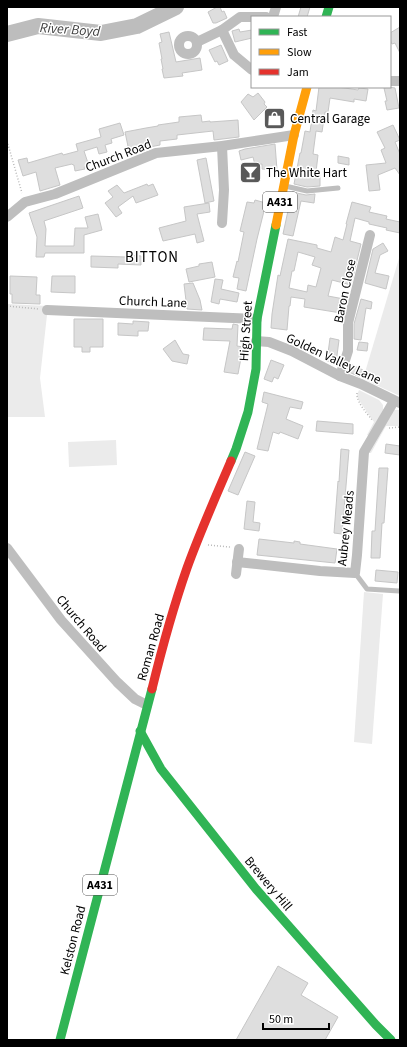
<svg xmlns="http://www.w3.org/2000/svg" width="407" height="1047" viewBox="0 0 407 1047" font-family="'Source Sans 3',sans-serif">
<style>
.green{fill:#ebebeb}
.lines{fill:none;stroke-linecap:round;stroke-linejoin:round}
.river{stroke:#bdbdbd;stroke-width:16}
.building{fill:#dedede;stroke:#c6c6c6;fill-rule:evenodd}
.path{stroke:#b9b9b9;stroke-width:1.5;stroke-dasharray:1 2;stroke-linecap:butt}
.lane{stroke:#bebebe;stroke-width:5}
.street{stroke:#bebebe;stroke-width:10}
.fast{stroke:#30b455;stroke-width:9}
.slow{stroke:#ff9f0a;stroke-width:9}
.jam{stroke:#e5322d;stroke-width:9}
.labels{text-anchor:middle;stroke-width:3;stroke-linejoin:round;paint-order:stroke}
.shield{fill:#fff;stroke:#4c4c4c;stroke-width:1}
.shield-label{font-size:12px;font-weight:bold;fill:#000}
.poi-label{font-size:13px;fill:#000;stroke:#fff;text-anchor:start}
.street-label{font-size:13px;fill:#000;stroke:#fff}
.water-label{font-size:14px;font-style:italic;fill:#424242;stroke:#fff}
.quarter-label{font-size:15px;letter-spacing:1px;fill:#000;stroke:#fff}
</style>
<rect width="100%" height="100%" fill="#fff"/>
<!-- green -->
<g class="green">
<path d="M400,255V396L363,379Z"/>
<path d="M7,304L48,306L40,378L45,417H7Z"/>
<path d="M359,390L379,400L383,405V410L369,436L367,435L374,422L358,399L357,395Z"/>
<path d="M394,410H400V426H386L371,453H368Z"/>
<path d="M116,440L117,465L69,467L68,442Z"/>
<path d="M364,592L383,594L372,744L354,742Z"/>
</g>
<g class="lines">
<!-- river -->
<path class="river" d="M7,34L38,26L101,33L137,26L176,7"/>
</g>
<!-- building -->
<g class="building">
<path d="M217,7H220L222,12L224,11L227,18L216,23H213L208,12Z"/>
<path d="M301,7H310L307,17H298Z"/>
<path d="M400,27V53L395,43L392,44L390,40V33Z"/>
<path d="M239,29L240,32L252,30V38L235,42L232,31Z"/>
<path d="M169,32L176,62L200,58L202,70L182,73L183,76L164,78L162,69H163L161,59H162L159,43L162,42L160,34Z"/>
<path d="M221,45L228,61L219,65L217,61L215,62L209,50Z"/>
<path d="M319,87H338L358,90L359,88L368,89L366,101L354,99V102L330,98L328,112H325L322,132L316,131L313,154L318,155L316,172H320V186L307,187L294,184L300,153H301L305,131L310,132L313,110L316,111Z"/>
<path d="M389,87L395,88L399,108L387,110L385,101H387L384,88Z"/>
<path d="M258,93L265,102L264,104L267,107L254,120L241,102L248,94L253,97Z"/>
<path d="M201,115L202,122L210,121V122L238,120L239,137L214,140L213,131L177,135V139L160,141V145L129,151L125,132L146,128L158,126V125L179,122V117Z"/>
<path d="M120,123L124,135L111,139L112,143L105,145L107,152L99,154L97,147L84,151L89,166L84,167L85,169L75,171L74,165H73L72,164L55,168L60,185L40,191L36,172L23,176L18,160L27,158L28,163L62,153L63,155L78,151L76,144L101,137L99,129Z"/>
<path d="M393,125L400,140L395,142L400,154V175L395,168L378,175L380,190L369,191L366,165L386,163L381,150L385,148L377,132Z"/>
<path d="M275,144L277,170L262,169V164L255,165L253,157L241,160L239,151L245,149Z"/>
<path d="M338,156L349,158V165L338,163Z"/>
<path d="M206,158L214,201L205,203L197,160Z"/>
<path d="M147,184L148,186L153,184L158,195L136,203L133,196L118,207L122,213L116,217L105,203L113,197L108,191L117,185L124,193Z"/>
<path d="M292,192L306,195L315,194L314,203L301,201L293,236L283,234Z"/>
<path d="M79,196L83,208L44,221L46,229L45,246H74L75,228H88L85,217L98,214L102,230L84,235V253H45L44,257H36L37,237L29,213Z"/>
<path d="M255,200L266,203L257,239L246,291L237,289L239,278L233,277L237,261L238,262L244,232L240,231L247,202L254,203Z"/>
<path d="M352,202L371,207L369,212L387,216L386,219L400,222V233L386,230L387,228L369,224V222L355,218L350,241L361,244L351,285L332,280L328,296L344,299L341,313L304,307L305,299L291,297L290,306H289L287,330L271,328L272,314L278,275L280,276L288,239L317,245V248L331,252L335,237L343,240L347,224H346ZM298,252L315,257L312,265L321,268L316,287L308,285L307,292L289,288L292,271H294Z"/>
<path d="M209,203L210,212L197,214L204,241L197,243L195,234L163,241L159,228L186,221L184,207Z"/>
<path d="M383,243L388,251L380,255L375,273L389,276L386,289L365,283L373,249Z"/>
<path d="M127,255L141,256V265L118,264V268L91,267V256L127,257Z"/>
<path d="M212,262L215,277L189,282L186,269L199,266V264Z"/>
<path d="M10,276L37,277L36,295H40V304L12,303V294H10Z"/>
<path d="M52,276H75V293L51,292Z"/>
<path d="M215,279L223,280L221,289L239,293L237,302L220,299L219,304L211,302Z"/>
<path d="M193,283L200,300L202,310L187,309L184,284Z"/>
<path d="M361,299L372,302L371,309L366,308L361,340L354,339V324Z"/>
<path d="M74,319H103V347H90V352H82V347H74Z"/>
<path d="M133,321L149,322L148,331H138V336L118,335V323L133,324Z"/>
<path d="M233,324L238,325L237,346L243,347L238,374L224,372L230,341L203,340L204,328L232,329Z"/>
<path d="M330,338L339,340L336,363L327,361Z"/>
<path d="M175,340L183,354L189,355L187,364L172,361L163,349Z"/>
<path d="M359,342L368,343L367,351L357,350Z"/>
<path d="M271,360L284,365L278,379L274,377L272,382L264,379Z"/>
<path d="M352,365L363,370L360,377L349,372Z"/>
<path d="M264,392L303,402L301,409L290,407L286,419L303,426L298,439L280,432L279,434L273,432L268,451L257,449L268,404L262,402Z"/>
<path d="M317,421L353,424V434L316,431Z"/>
<path d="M386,444L400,446V455L385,453Z"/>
<path d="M341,449L349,450L342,534L334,533L338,481L339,482Z"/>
<path d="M245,452L255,456L238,495L228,491Z"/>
<path d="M379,468H388L384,523H382L380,558H371L372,531H375Z"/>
<path d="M247,501L255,502L253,522L260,523L259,531L244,529Z"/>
<path d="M259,539L294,543V541L300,542V544L337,549L335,563L257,555Z"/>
<path d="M376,570L398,572L397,583L375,581Z"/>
<path d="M278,966L308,983L301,995L338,1017L325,1040H236Z"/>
</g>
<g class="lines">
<!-- path -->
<g class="path">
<path d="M7,141L22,193"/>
<path d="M7,306L39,309"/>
<path d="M357,393C356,402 367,413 372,420"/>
<path d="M389,428L400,427"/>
<path d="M208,545L230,547"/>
</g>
<!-- lane -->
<g class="lane">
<path d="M285,186L307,191L338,188"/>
<path d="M355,573L367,589L399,591"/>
</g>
<!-- street -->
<g class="street">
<path d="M273,17L276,7"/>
<path d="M222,30L234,55L252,70"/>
<circle cx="188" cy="45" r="9"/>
<path d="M197,42L222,30L240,17H266"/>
<path d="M390,81H400"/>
<path d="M7,217L25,202L55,194L156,153L222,146L294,135"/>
<path d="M222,223L224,190L222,146"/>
<path d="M47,310L257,319"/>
<path d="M256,341L269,342L292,351L340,376L361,384L400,403"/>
<path d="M340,376L348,351V323L370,235"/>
<path d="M7,548L61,620L117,682L135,699L147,705"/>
<path d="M237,562L320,571L355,573L357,555L364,452L394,401"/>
<path d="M236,574L239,549"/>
</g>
<!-- fast -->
<g class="fast">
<path d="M326,17L329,7"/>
<path d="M231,461L236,449L248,412L256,369L257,319L276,225"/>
<path d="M140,731L161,769L256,889L376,1025L391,1040"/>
<path d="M60,1040L152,689"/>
</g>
<!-- slow -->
<path class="slow" d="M276,225L294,135L307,87"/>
<!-- jam -->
<path class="jam" d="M152,689C162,648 173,608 187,568C200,532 216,496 231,461"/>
</g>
<!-- icons -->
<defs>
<symbol id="shop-square" viewBox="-11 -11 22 22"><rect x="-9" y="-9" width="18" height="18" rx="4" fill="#595959" stroke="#fff"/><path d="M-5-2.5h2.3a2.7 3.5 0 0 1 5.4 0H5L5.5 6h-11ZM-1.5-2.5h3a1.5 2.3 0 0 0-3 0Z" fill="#fff"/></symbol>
<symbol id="bar-square" viewBox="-11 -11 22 22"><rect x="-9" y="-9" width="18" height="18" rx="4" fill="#595959" stroke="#fff"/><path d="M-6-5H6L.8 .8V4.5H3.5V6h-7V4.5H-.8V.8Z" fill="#fff"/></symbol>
</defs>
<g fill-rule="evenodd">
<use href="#shop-square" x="262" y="106" width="25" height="25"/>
<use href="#bar-square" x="238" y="160" width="25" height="25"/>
</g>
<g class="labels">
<!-- shield labels -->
<g class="shield">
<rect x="263" y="192" width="34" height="20" rx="3"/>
<rect x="83" y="875" width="34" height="20" rx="3"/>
</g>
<g class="shield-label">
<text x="280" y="206">A431</text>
<text x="100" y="889">A431</text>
</g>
<!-- poi labels -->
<g class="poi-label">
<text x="290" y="123">Central Garage</text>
<text x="266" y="177">The White Hart</text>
</g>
<!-- street labels -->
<g class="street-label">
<text transform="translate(118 155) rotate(-21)" y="5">Church Road</text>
<text transform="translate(344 291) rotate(-78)" y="5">Baron Close</text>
<text transform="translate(153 301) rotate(2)" y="5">Church Lane</text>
<text transform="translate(245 331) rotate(-86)" y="5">High Street</text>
<text transform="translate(334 358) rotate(25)" y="5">Golden Valley Lane</text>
<text transform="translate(345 528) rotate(-84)" y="5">Aubrey Meads</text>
<text transform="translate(82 623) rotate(50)" y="5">Church Road</text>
<text transform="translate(150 647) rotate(-74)" y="5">Roman Road</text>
<text transform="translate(269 883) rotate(50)" y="5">Brewery Hill</text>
<text transform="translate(72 940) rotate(-76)" y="5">Kelston Road</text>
</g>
<!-- water labels -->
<g class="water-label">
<text transform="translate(70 29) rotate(4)" y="5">River Boyd</text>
</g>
<!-- quarter labels -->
<g class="quarter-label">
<text x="152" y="262">BITTON</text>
</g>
</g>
<!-- border -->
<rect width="407" height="1047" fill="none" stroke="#000000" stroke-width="16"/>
<!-- legend -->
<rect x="251" y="16" width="140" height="72" fill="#ffffff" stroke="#999999"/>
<rect x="259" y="29" width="20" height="6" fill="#30b455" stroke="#999999"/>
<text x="287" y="36" font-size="12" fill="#000000">Fast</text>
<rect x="259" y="49" width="20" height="6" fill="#ff9f0a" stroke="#999999"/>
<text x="287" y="56" font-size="12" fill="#000000">Slow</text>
<rect x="259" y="69" width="20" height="6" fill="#e5322d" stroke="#999999"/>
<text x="287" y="76" font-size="12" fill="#000000">Jam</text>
<!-- scale -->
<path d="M263 1023v6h66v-6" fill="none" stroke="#000000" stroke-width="2"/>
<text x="269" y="1023" font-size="12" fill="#000000" stroke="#ffffff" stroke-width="3" paint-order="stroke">50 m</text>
</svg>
